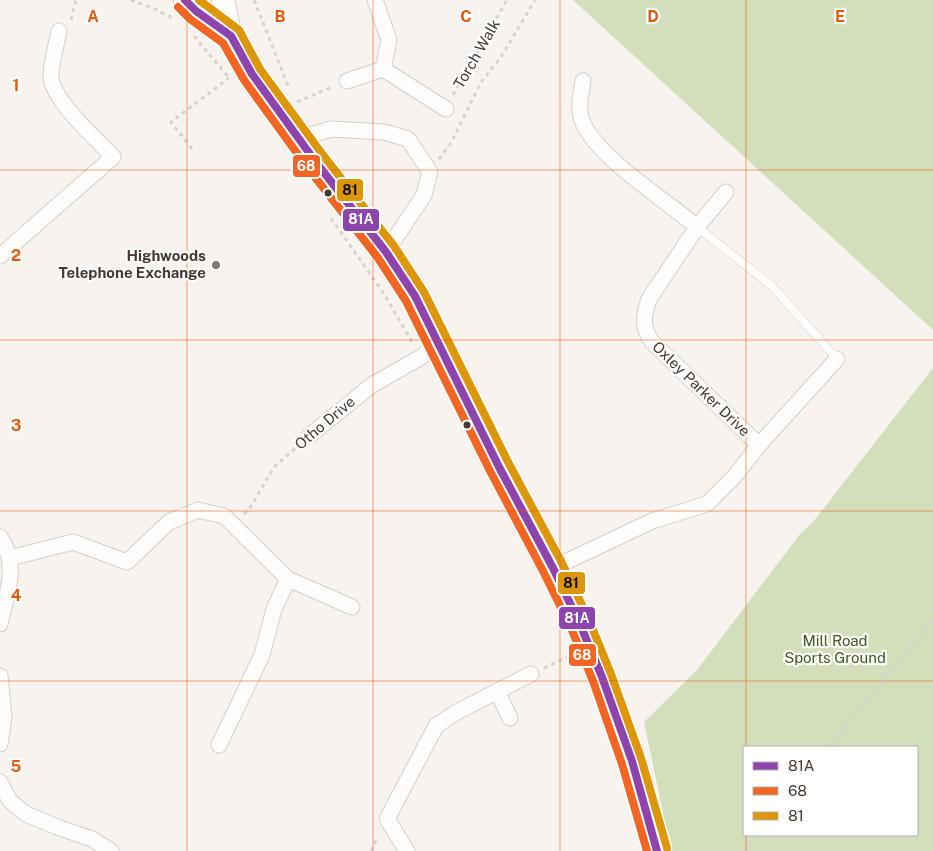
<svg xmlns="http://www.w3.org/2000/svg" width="933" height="851" viewBox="0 0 933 851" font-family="'Public Sans',sans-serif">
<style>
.green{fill:#d3deba;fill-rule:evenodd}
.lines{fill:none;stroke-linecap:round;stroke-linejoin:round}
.lane-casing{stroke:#d6cfc9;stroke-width:9}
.street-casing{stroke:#d6cfc9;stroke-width:17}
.secondary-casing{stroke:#d6cfc9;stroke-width:24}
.path{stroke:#d6d3d1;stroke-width:3;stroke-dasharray:4 4;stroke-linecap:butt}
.lane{stroke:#fefdfc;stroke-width:8}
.street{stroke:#fefdfc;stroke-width:15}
.secondary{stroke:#fefdfc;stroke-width:22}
.bus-1-casing{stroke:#fff;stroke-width:11}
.bus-2-casing{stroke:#fff;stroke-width:11}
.bus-3-casing{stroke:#fff;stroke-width:11}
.bus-1{stroke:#8e44ad;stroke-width:8}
.bus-2{stroke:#f26522;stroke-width:8}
.bus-3{stroke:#dc9607;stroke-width:8}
.grid{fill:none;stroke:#e8590c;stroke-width:1;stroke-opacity:0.55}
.bus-dot{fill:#443930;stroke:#fff;stroke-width:2}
.poi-dot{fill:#837a72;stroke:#fff;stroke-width:2}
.labels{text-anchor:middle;stroke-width:4.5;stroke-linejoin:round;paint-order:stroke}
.street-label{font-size:15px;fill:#443930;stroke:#fff}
.poi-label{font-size:15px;font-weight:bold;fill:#443930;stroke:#fff;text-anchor:end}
.park-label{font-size:15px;fill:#43561f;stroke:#fff}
.grid-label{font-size:16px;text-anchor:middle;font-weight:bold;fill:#e8590c;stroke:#fff;stroke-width:4.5;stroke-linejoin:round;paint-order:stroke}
.line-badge{stroke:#fff;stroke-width:2}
.badge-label{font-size:14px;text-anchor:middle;font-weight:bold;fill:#fff}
.pale-badge-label{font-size:14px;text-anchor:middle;font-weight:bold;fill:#111}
</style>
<rect width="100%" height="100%" fill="#f8f3ee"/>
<!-- green -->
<g class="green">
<path d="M573,0H933V330Z"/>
<path d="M933,368V851H671L644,722L697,670L800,534L813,522ZM744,747H917V835H744Z"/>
</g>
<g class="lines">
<defs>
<path id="lane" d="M697,227L772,286L837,359"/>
<g id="street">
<path d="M375,0L389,40L383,69"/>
<path d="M347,81L383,69L446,109"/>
<path d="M583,81C581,95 577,110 583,123C600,160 666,200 697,227"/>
<path d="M298,139L331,129L384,132L408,139L430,172L424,195L386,252"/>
<path d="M0,256L113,157C96,139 53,101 51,77C50,68 57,42 59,31"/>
<path d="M309,436L372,385L421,357L439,343"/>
<path d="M759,445L837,359"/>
<path d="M0,537C19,564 7,594 0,624"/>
<path d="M10,558L73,542L127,562L169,522L198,510L224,516L288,579L352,607"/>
<path d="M553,568L652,521L707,504L734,477L759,445L653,343C641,327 643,317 649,299L697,227L726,192"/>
<path d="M0,676L4,717L0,744"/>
<path d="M497,691L510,718"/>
<path d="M219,745L262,655L274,609L288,579"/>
<path d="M0,782L10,801L26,814L57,827L92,839L111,851"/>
<path d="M407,851L387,819L436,726L455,713L531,674"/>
</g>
<g id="secondary">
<path d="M185,0L196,11L231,36"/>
<path d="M223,0L231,36L252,74L315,161L386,252L415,296L439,343L499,467L553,568L580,624L602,677L632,761L657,851"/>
</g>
</defs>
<!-- lane casing -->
<use href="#lane" class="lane-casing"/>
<!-- street casing -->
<use href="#street" class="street-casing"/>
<!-- secondary casing -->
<use href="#secondary" class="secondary-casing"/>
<!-- path -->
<g class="path">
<path d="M131,0L155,9L172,18"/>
<path d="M254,0L289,88"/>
<path d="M71,20L76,0"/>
<path d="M194,36L230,79"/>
<path d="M453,95L507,0"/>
<path d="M297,102L332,87"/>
<path d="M192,149L171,122L229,78"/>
<path d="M439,159L451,143L481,82L501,57L535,0"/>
<path d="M331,218L384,294L413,344"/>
<path d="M244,514L250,508L274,467L297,447"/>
<path d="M544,668L573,654"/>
<path d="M829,747L933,620"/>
<path d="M371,851L378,836"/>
<path d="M744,851L757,835"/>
</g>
<!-- lane -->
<use href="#lane" class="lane"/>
<!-- street -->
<use href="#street" class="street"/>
<!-- secondary -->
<use href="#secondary" class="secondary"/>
<defs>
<path id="bus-1" d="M185,0L196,11L231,36L252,74L315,161L386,252L415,296L499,467L553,568L580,624L602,677L632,761L657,851"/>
<path id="bus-2" d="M178,7L190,19L223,43L244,80L307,167L378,258L406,301L490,471L544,573L571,628L593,681L622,764L647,851"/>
<path id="bus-3" d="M199,0L239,30L260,69L323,155L394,246L424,292L508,462L562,563L589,620L611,674L641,758L667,848"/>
</defs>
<!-- bus-1 casing -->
<use href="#bus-1" class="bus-1-casing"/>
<!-- bus-2 casing -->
<use href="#bus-2" class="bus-2-casing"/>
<!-- bus-3 casing -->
<use href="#bus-3" class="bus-3-casing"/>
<!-- bus-1 -->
<use href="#bus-1" class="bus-1"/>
<!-- bus-2 -->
<use href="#bus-2" class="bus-2"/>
<!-- bus-3 -->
<use href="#bus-3" class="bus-3"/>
</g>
<!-- grid -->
<path class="grid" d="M187,0V851M373,0V851M560,0V851M746,0V747M0,170H933M0,340H933M0,511H933M0,681H933M746,835V851"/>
<!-- markers -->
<g class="bus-dot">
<circle cx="328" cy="193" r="4.5"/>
<circle cx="467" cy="425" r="4.5"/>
</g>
<circle class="poi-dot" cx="216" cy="265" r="5"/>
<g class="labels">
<!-- street labels -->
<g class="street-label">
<text transform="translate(477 54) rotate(-60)" y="5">Torch Walk</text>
<text transform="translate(701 389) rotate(44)" y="5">Oxley Parker Drive</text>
<text transform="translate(325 423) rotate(-40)" y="5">Otho Drive</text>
</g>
<!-- poi labels -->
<g class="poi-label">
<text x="206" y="261">Highwoods<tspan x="206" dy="17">Telephone Exchange</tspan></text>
</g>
<!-- park labels -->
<g class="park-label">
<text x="835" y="646">Mill Road<tspan x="835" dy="17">Sports Ground</tspan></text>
</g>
</g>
<g class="grid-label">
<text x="93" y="22">A</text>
<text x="280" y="22">B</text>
<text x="466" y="22">C</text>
<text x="653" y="22">D</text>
<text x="840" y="22">E</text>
<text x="16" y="91">1</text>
<text x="16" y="261">2</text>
<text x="16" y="431">3</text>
<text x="16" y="601">4</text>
<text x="16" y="772">5</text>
</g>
<g class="line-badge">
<rect x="292" y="154" width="29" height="24" rx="5" fill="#f26522"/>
<rect x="336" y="178" width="28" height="24" rx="5" fill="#dc9607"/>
<rect x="342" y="208" width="38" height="24" rx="5" fill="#8e44ad"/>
<rect x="557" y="571" width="29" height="24" rx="5" fill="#dc9607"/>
<rect x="558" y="606" width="38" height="24" rx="5" fill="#8e44ad"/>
<rect x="568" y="643" width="29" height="24" rx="5" fill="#f26522"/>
</g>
<g class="badge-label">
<text x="306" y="171">68</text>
<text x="361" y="224">81A</text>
<text x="577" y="623">81A</text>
<text x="582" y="660">68</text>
</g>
<g class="pale-badge-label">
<text x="350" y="195">81</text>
<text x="571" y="588">81</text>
</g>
<!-- legend -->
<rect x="743" y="746" width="175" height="90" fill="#ffffff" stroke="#b4b0ac"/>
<rect x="753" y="762" width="25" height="8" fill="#8e44ad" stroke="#b4b0ac"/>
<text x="788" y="771" font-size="15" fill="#443930">81A</text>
<rect x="753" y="787" width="25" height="8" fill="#f26522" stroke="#b4b0ac"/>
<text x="788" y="796" font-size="15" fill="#443930">68</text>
<rect x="753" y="812" width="25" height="8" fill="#dc9607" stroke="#b4b0ac"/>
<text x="788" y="821" font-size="15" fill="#443930">81</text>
</svg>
